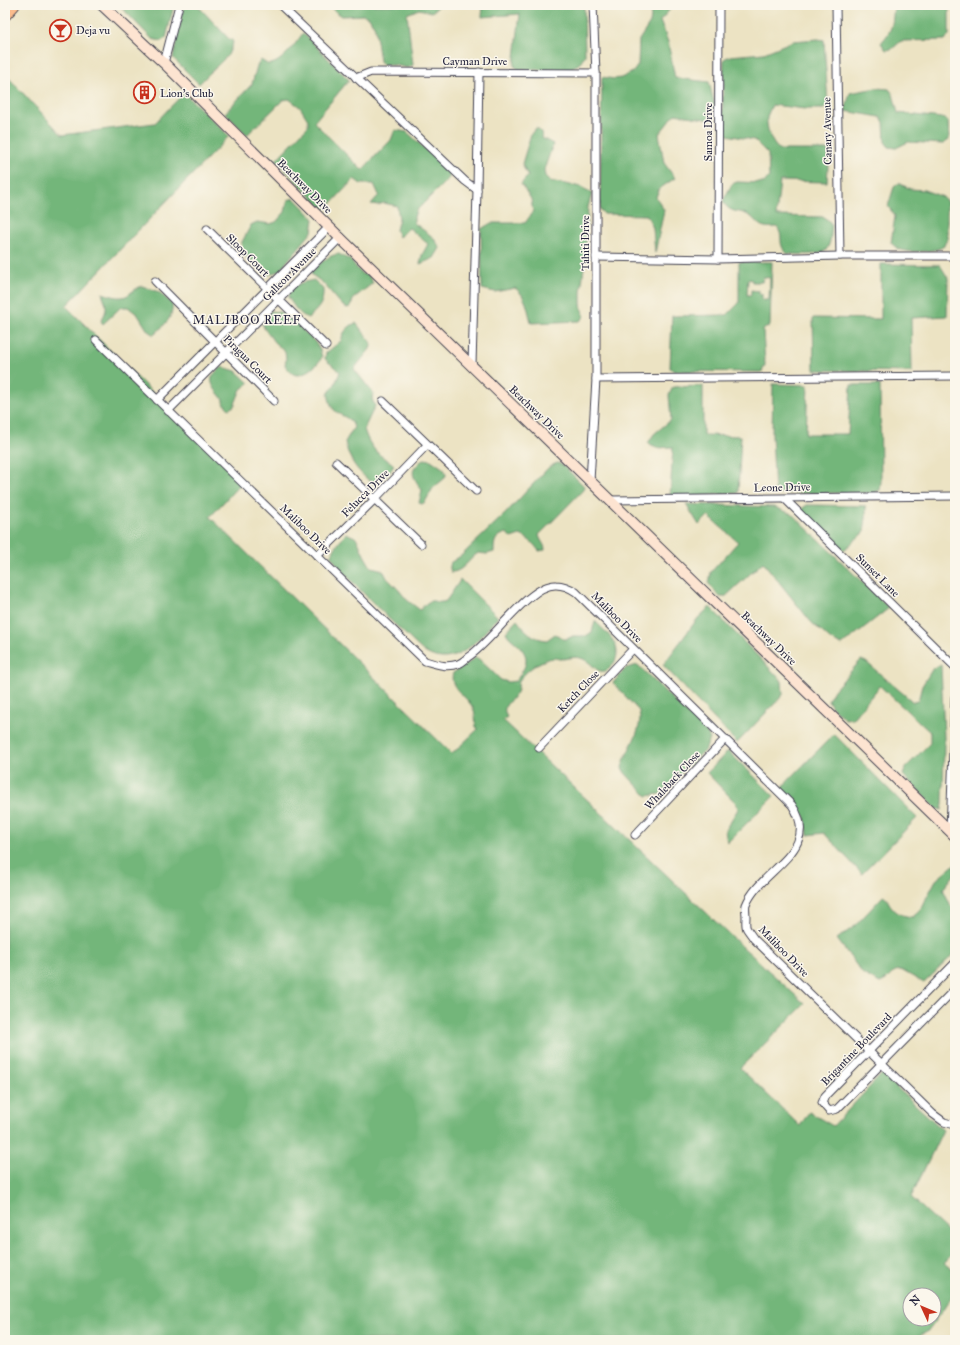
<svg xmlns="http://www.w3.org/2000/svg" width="960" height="1345" viewBox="0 0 960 1345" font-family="'IM FELL Great Primer',serif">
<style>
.forest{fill:#73b67a;stroke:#4a6c5a;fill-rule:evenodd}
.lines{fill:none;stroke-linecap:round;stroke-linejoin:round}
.street-casing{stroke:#403f4f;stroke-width:9}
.secondary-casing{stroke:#403f4f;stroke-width:12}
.primary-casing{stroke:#403f4f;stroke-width:13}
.street{stroke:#fff;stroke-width:7}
.secondary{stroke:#fde4d1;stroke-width:10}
.primary{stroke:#fbbb8c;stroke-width:11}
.labels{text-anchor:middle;stroke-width:3;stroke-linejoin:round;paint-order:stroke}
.poi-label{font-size:11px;fill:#22223b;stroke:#fbf7ec;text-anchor:start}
.street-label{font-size:11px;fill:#22223b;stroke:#fbf7ec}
.neighbourhood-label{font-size:12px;letter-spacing:1px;fill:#22223b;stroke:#fbf7ec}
</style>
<rect width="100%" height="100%" fill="#fbf7ec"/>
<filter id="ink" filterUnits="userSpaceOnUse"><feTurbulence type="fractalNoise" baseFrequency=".025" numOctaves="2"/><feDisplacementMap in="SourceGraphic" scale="8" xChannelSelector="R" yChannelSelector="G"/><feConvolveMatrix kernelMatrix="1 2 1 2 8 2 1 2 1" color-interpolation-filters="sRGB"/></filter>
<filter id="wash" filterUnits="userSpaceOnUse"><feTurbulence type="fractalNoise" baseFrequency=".012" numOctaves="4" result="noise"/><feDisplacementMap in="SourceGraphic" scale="16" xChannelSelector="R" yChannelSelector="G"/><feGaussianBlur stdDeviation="0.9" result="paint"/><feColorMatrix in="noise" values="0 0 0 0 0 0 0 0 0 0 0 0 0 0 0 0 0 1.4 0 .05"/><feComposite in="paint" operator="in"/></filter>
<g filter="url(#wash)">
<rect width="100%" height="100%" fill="#ece3c3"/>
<!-- forest -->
<g class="forest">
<path d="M119,5H174L166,38L161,41L152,39Z"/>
<path d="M184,5H197L229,39L232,40L233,43L228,55L199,84L173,58Z"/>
<path d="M334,5H440L432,12L419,9L407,14L413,65L408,68L395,65H383L380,61L375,28L369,17L363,15L342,16L332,9Z"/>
<path d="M483,5H584L585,55L581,62L572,69L520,70L514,66L520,14L482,17Z"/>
<path d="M648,5H685L671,8L660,21L668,42L675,78L709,82L715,107L711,120L675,114L659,134L664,163L675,178L659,189L656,197L664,210L655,253L653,228L647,215L604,214L600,209L602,77L614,79L621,78L633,72L638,65L639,40L650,23L651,16Z"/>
<path d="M894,5H949V35L945,40L901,41L892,49L886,50L881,43C894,28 892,24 894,5Z"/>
<path d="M303,33L349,80L314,122L362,170L391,140L395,130L407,132L449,171V178L416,211L414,217V223L434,238L440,248L434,258L420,264L422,255L428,244L409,228L399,237L396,230L399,218L397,206L384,203L378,205L371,204L379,195L374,184H361L354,179L326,209L321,207L276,160L308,126V120L300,107L289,99L283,100L247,135L225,113L252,84L257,66L261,60C262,61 266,63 267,64C279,67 297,42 303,33Z"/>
<path d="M818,39L824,40L828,104L824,109H805L772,105C771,108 768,113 767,117C766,128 771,144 780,150H829L827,182L780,181L776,216L823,217L828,220L832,225C831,233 831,244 826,250C821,256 797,254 788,254C776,244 785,238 777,227C774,227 768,228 765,227C758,226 755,219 750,216C739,209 730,215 723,201L732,184L737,182L764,183L769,177L768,154L754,140L727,135L722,131L724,59L730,56L764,53L793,41Z"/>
<path d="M5,74L62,135L155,123L184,93L229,136L66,306L242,482L210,517L452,754L478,729L476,727C475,720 476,715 473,708C467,696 448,688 453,673L470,662L475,657L479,659L501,680L508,682L516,681C526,666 532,658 517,644C512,639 509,638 506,632L517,620C525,631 533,639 547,640L555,634L563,639H567L573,636H586L592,632L595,621C605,632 623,644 615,661C613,665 609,670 605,671C597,673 593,665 587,661C576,654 571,659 560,659C558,659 557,658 555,658C543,658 528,669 521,678C516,683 520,689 516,694C511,701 500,706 507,717L503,720L733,938L805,1004L740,1068L800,1126L809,1112L833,1126L882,1074L943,1130L911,1197L955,1238V1251L944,1263L955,1270V1293L927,1332L911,1340H5ZM910,1295H934V1319H910Z"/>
<path d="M876,88L889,89L893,94L898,113L942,118L948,121L949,140L943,144L908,142L896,148L889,147L885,142L884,122L880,117L845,111L850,93Z"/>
<path d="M536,128L541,132L542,138L553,144L544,170L545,176L550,181L581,187L592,193L588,207L585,259L581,292V305L584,317L580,321L531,323C528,310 526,295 515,288L495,292L482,289L481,229L491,223H525L533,212L531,199L521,184L528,176L522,164L531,134Z"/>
<path d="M899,183L910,189L924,190L943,197L947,202V240C946,241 944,245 944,246C937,252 910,253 902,250C898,249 894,246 891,243L895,216L888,206L894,187Z"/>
<path d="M294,198L314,219L312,232L279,271L268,275L244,255L241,249L242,242L251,225L257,222L270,224L276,222L285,212L288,200Z"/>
<path d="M339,254L350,260L362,274L368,275L373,283L354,298L350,307L347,308L342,305L323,283L312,275L311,272C319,264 328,255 339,254Z"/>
<path d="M739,262H772L770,325L763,330L765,365L762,372L674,371L670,368L672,316L727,315L739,303ZM763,277L770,278L769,300H762V294H759V291L751,290V295H747L748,279L752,280V282H762Z"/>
<path d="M881,264L940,265L948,278L947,316L911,318L912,372L814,370L813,318L881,319Z"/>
<path d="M314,280L323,289C324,304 318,309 308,318C298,314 294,306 288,297C291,284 303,282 314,280Z"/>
<path d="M142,286L159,292L172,304C174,318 163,326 154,335L148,331L138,315L128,307H121L103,324L101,321C108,309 107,306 102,293C110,295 120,300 128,295C133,291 136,288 142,286Z"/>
<path d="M270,311L286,313L315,342L320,350L322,357C319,364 305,376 297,375C292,375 288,369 285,365L286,359L285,352L274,342L264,328L262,323Z"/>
<path d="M356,323L372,343L370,349L354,369L373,393L372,399L375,406L364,429C367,440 374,452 384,458C388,461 390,461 394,465C390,474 382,480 373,484C358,472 349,461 345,442L354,427C350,415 338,417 332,407C330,403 329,398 328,394L335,384L340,372L325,359L326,353L341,341C343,332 348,326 356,323Z"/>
<path d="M223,367L236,371L249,383L241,389L234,406L229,409C225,406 224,402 222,398C211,385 205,377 223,367Z"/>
<path d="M773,384L808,385L806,434H848L851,385H880L881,481L880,490L874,493H775L772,435Z"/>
<path d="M703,386V435L741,436L738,493L670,498L673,447L658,448L648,443L654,434L671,420L669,395L673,387Z"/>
<path d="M424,459L431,460L444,469L446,475L445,478L433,488L425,502L422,504L419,503L422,490C412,475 408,471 424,459Z"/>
<path d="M558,463L564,466L584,486L583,490L539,535C540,541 545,544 545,550L539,551C534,544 528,538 520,535L511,538L507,533C495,536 494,541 494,552L487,554L478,553C470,558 462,573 451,572L450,569V563L462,555L506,513L549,467L555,464Z"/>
<path d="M686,504L774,507L792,514L889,608L842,645L831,640L811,622L763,562L725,597H720L709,584L711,572L738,542L708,516L699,525Z"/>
<path d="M807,505L866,506V518L864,532L844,550L800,510Z"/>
<path d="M346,533L355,537L357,539L364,555L371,567L380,569L384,572L387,578L398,589L407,600L420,610C434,593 433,606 446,601L459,582L460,579L498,617C479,638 455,673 423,651C411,640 332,565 332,556C333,548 342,540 346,533Z"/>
<path d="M710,607L782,681L783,695L737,743L663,665L698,618Z"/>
<path d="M861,660L866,662L913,702L918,701L922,686L933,668L941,665L944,738L943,803L942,810L935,808L903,775L906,767L930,743V732L880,686L853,718L845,719L832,707L828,700L834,690Z"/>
<path d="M638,665L707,733L710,739L705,750L660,794L647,796L625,773L622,768C626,749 644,731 639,711L613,683L626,668Z"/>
<path d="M834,734L917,818L862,874L824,833L808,835L805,816L781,788Z"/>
<path d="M728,751L774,796L727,843L725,830L738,809L736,803L707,773Z"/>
<path d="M955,864V874L943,889L951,906L955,909V953L924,983L901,970L895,971L886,980L880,983L863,974L837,939L855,926L883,896C889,900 887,901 891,906C897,914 903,916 913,917L921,908L936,880Z"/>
</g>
</g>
<g filter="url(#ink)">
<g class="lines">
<defs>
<g id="street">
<path d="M280,5L465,181L477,190"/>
<path d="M836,5L840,256"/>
<path d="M164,63L179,5"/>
<path d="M356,78L371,72L596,73"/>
<path d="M207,229L326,346"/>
<path d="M596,257L718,259L840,256H955"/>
<path d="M718,259L719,5"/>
<path d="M155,281L274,401"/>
<path d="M96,340L425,661C436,664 446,668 458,664C461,663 465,660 468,657C492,642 529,584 556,585C564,585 570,588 576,592L792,805C823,851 760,869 746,905C745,908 746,913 746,917C746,921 745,926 747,929C749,932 752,936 754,939L933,1114L944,1122L955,1125"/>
<path d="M472,365L477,190L479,72"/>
<path d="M596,379L955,376"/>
<path d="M157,400L329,227"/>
<path d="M383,401L476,491"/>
<path d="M168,411L341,237"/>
<path d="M336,462L421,544"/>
<path d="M590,481L596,379V73L593,5"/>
<path d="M785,499L955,667"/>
<path d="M610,500L955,496"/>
<path d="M317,556L375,499L427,445"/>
<path d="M539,748L633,649"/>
<path d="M950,831L955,697"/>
<path d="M635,835L725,739"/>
<path d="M955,963L825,1096L822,1103L829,1111L837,1109L955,989"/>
</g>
<path id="secondary" d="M102,5L164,63L329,227L955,836"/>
<path id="primary" d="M5,15L14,5"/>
</defs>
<!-- street casing -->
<use href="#street" class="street-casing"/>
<!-- secondary casing -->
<use href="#secondary" class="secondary-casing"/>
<!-- primary casing -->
<use href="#primary" class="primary-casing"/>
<!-- street -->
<use href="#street" class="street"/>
<!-- secondary -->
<use href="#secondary" class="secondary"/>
<!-- primary -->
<use href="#primary" class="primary"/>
</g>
</g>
<!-- icons -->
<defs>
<symbol id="bar-ring" viewBox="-11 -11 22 22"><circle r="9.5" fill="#fbf7ec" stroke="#c8321e" stroke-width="1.5"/><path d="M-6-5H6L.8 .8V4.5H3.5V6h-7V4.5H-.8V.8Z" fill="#c8321e"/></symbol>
<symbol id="building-ring" viewBox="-11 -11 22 22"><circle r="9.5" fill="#fbf7ec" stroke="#c8321e" stroke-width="1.5"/><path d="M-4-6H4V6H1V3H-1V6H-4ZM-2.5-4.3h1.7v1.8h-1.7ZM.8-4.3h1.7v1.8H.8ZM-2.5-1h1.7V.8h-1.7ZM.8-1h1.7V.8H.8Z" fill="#c8321e"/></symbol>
</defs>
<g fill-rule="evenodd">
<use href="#bar-ring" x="48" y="18" width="25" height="25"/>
<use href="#building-ring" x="132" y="80" width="25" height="25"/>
</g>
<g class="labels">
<!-- poi labels -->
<g class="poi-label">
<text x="76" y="34">Deja vu</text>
<text x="160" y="97">Lion's Club</text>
</g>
<!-- street labels -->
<g class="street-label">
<text x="475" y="65">Cayman Drive</text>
<text transform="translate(827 131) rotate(-91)" y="4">Canary Avenue</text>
<text transform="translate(708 132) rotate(-90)" y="4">Samoa Drive</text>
<text transform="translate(305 186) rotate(45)" y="4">Beachway Drive</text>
<text transform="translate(585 243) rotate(-90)" y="4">Tahiti Drive</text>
<text transform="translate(248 255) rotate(45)" y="4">Sloop Court</text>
<text transform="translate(289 274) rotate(-45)" y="4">Galleon Avenue</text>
<text transform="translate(248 359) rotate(45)" y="4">Piragua Court</text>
<text transform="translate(537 412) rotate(44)" y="4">Beachway Drive</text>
<text transform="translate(782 487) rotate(-1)" y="4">Leone Drive</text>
<text transform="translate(365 493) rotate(-45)" y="4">Felucca Drive</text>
<text transform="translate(306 529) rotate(44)" y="4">Maliboo Drive</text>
<text transform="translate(878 575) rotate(45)" y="4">Sunset Lane</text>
<text transform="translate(617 617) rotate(45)" y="4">Maliboo Drive</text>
<text transform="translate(769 638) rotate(44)" y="4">Beachway Drive</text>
<text transform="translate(578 691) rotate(-46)" y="4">Ketch Close</text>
<text transform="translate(672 780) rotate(-47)" y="4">Whaleback Close</text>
<text transform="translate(784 951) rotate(46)" y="4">Maliboo Drive</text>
<text transform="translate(856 1049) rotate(-46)" y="4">Brigantine Boulevard</text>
</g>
<!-- neighbourhood labels -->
<g class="neighbourhood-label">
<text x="247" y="324">MALIBOO REEF</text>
</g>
</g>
<!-- margin -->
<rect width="960" height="1345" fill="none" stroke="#fbf7ec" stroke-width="20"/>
<!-- north arrow -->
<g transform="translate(922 1307) rotate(314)"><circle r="19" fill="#fbf7ec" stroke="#a4a2a5"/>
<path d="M0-3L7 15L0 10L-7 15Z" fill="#c8321e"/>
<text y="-6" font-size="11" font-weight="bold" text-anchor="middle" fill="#22223b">N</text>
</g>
</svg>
